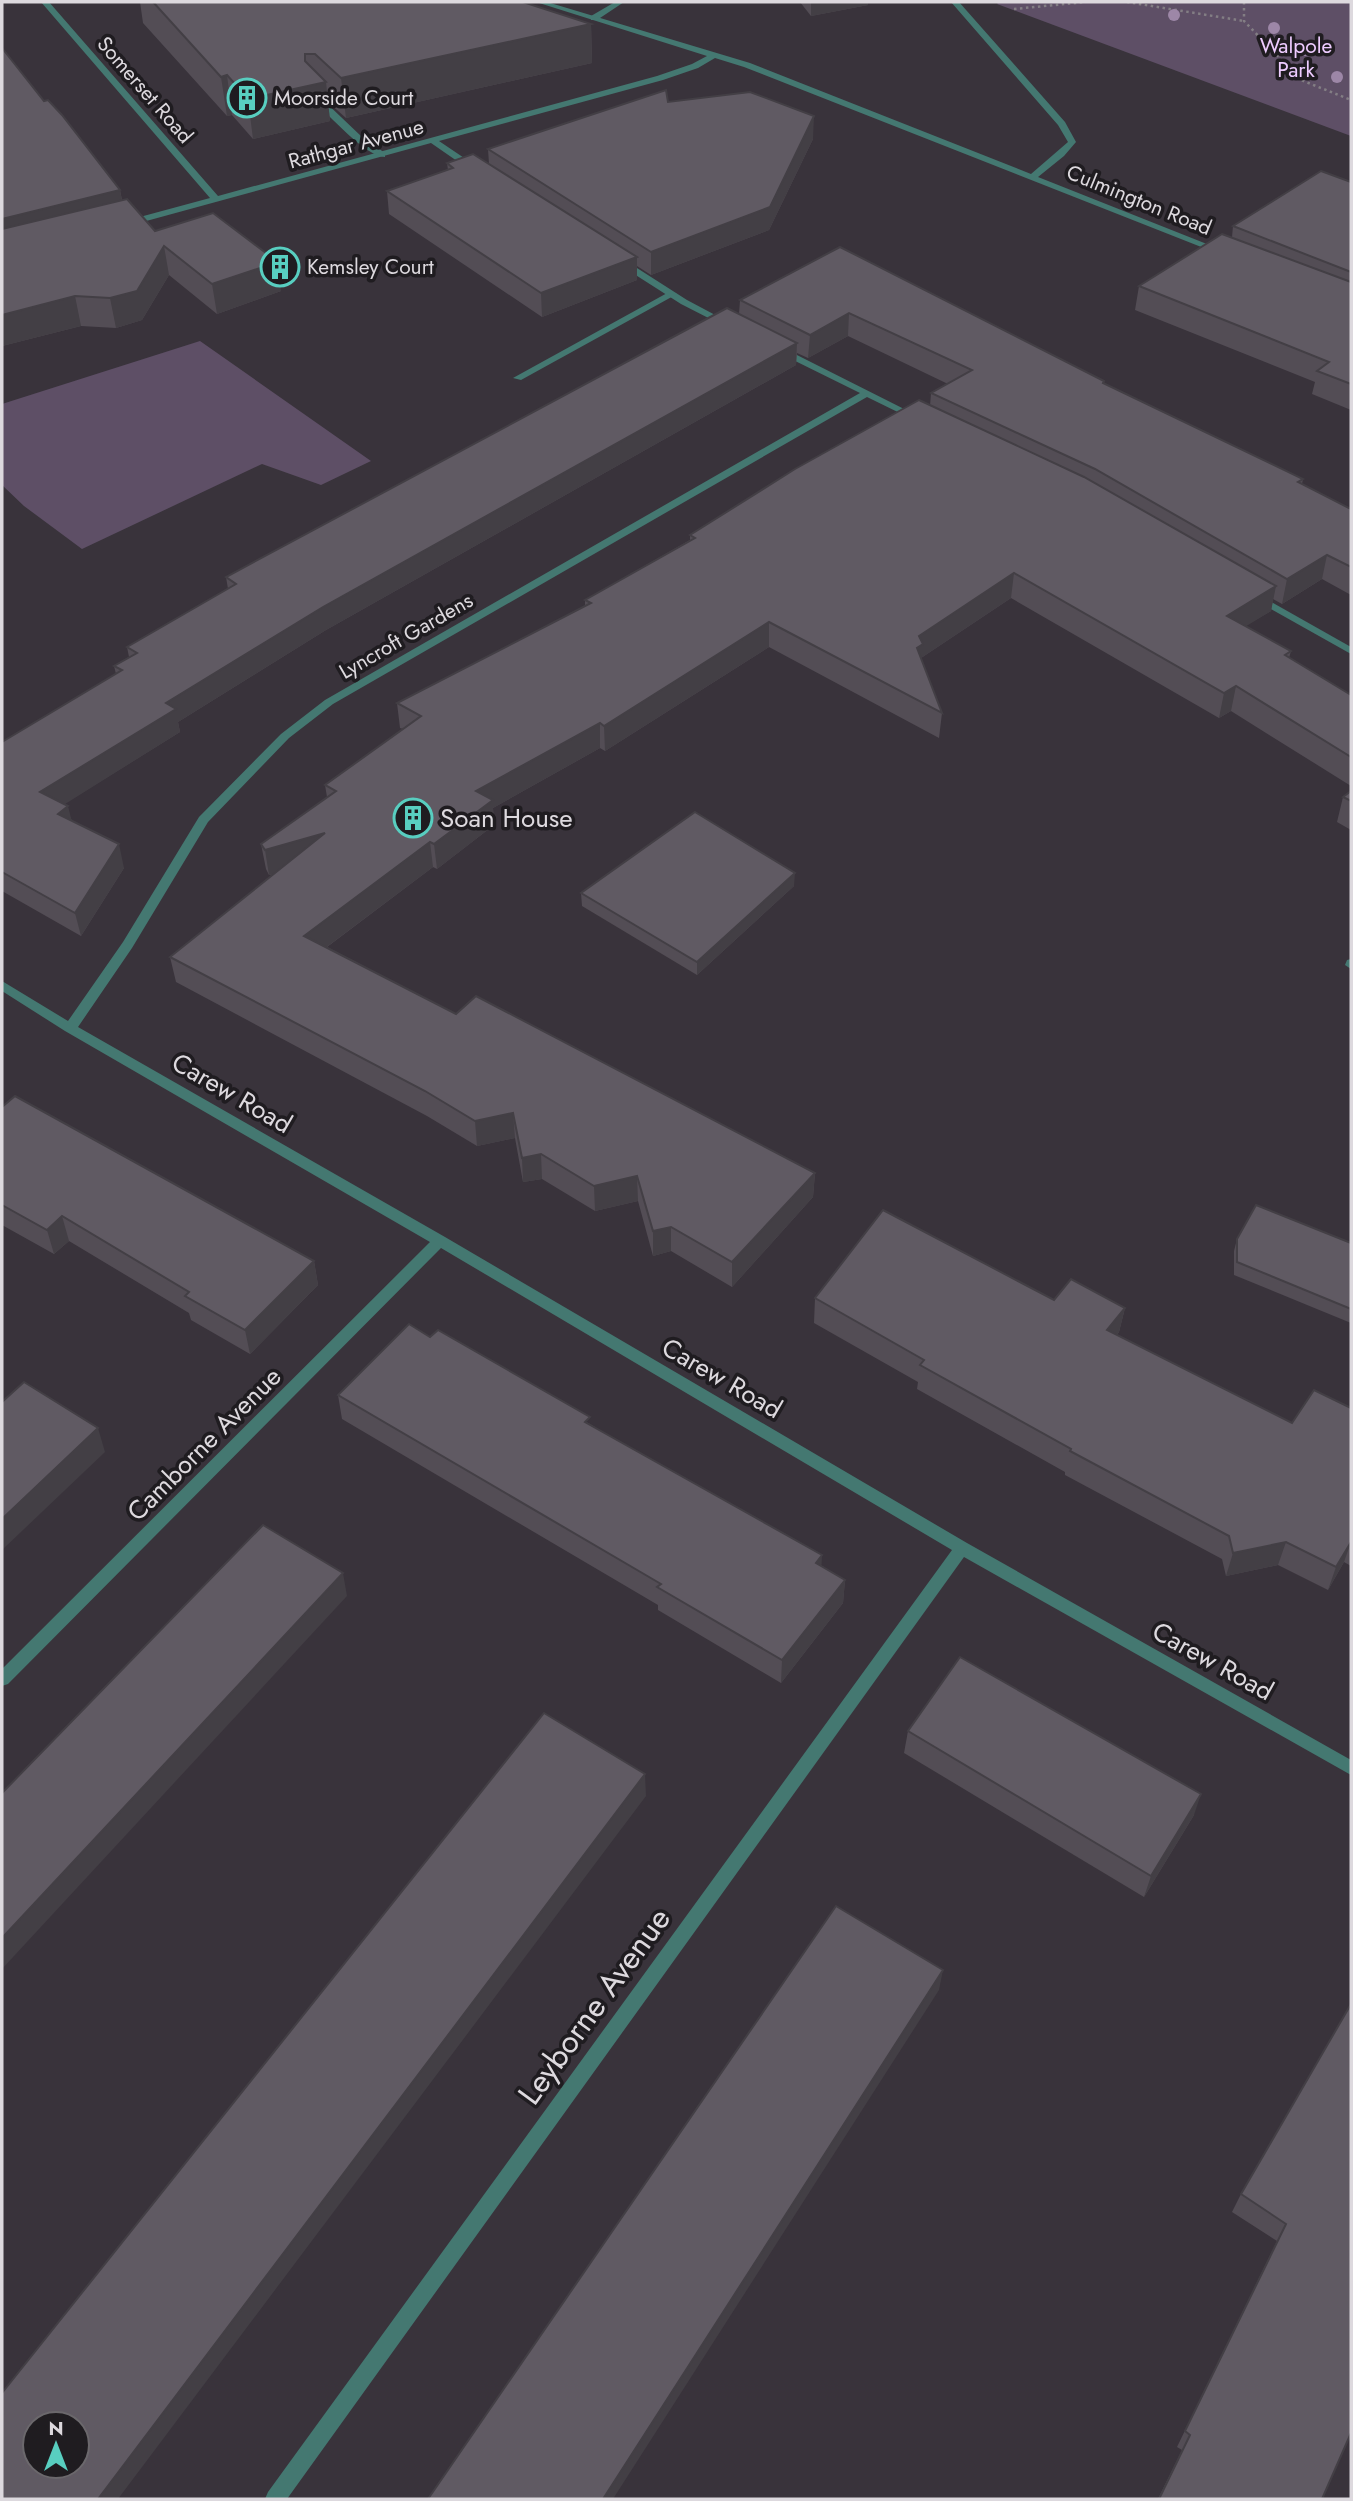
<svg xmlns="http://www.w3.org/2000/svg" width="1353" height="2501" viewBox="0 0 1353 2501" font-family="Jost,sans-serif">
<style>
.green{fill:#5e4f66}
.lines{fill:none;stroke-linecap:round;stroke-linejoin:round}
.path{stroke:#837e84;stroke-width:2.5;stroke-dasharray:2.5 3.5;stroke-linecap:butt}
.service{fill:#447871;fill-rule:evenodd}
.minor{fill:#447871;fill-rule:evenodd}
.tree{fill:#9d87a7}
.wall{fill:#534d55}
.shaded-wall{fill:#433f45}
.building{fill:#605a63;stroke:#433f45;stroke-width:2;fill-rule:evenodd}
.labels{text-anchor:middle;stroke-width:7;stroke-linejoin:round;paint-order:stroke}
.far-park-label{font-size:21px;fill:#ecf;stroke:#1f1c20}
.far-street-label{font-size:21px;fill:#ddd9de;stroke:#1f1c20}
.far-poi-label{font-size:21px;fill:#ddd9de;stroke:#1f1c20;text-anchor:start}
.poi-label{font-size:26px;fill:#ddd9de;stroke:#1f1c20;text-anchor:start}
.street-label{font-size:26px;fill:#ddd9de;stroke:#1f1c20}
.near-street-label{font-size:32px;fill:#ddd9de;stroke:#1f1c20}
</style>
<rect width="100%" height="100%" fill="#39333b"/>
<!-- green -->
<g class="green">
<path d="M999,2H1351V136L997,4Z"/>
<path d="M200,341L371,461L321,485L262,464L82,549L24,506L2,485V404Z"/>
</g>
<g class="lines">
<!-- path -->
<g class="path">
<path d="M1127,2L1244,21"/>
<path d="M1244,2V21L1301,80L1351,100"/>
<path d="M1014,9L1086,2"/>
</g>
<!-- service -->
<g class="service">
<path d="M615,2H624L597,20H591V16Z"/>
<path d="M314,97H320L362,137L385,153V157C366,157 329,115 314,101Z"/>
<path d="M669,292L677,294L521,380L513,378Z"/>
<path d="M1351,959V969L1345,965L1347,960Z"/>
</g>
<!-- minor -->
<g class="minor">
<path d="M41,2H49L218,196L657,76L692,64L707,56L536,2H547L750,63L1031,174L1068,142L1058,125L951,2H959L1065,122L1076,142L1064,156L1038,177L1227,252L1219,254L744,67L715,58L698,68L663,80L439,141L476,166V170H470L431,143L128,226L125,225V221L210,198Z"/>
<path d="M620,261H626L687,300L734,325L726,327L681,304L620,265Z"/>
<path d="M779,349H785L922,418L914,420L867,397L333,704L289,738L208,822L132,948L78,1027L445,1237L967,1543L1351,1760V1775L964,1557L287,2499H265L268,2492L952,1550L441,1248L8,1684L2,1686V1669L430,1242L65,1031L2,991V981L68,1021L123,942L199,817L281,734L325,700L860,393L779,353Z"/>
<path d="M1257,594L1351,647V654L1253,599L1252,597Z"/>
</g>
</g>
<!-- trees -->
<g class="tree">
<circle cx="1174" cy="15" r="6"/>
<circle cx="1274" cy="28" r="6"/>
<circle cx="1305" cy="50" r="6"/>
<circle cx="1337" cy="77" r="6"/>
</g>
<!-- wall -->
<g class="wall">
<path d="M140,2H523L591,24L592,63L346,118L328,102L330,121L253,139L232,115L227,116L143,23Z"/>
<path d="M800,2H868V5L811,16Z"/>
<path d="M2,48L44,101L120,190L122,200L155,231L281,291L217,314L169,275L142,320L116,328L81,326L2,346Z"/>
<path d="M668,102L813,139L769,230L651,275L637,266V280L542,317L389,214L387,191L448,170L447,163L489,164L488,149Z"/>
<path d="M1351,182V410L1312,394L1315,382L1135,310L1139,286L1232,237L1233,226Z"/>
<path d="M840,247L1104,381V383L1303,479L1302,484L1351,509V595L1322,579L1282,604L1273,599L1271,611L1245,626L1291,651L1289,658L1351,695V786L1231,711L1219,718L1011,598L921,658L942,713L939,738L769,647L605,751L600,748L493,808L494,825L437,869L433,867L327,947L456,1014L815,1173L813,1197L732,1287L671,1251L653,1256L638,1201L595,1211L542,1179L523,1182L515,1138L477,1146L427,1116L176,982L170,957L275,874L269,875L266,869L261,844L327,797L325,785L403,729L400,728L397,703L585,606V600L690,540V535L930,406L931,393L948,384L848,336L808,358L797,353L796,365L326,630L178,722L180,732L64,804L72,821L124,868L81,936L2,891V742L116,674L114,666L129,657L127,647L228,589L226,577L739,314L740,300Z"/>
<path d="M1351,791V830L1337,822L1343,797Z"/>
<path d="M794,886L697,975L582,906L581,893Z"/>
<path d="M2,1107L314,1261L318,1285L250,1354L191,1320L189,1313L69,1241L54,1254L2,1225Z"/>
<path d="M1237,1239L1351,1243V1323L1234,1275V1251Z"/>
<path d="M815,1298L1054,1300L1125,1308L1119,1332L1117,1335L1292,1423L1351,1408V1566L1344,1562L1328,1590L1278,1565L1226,1576L1222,1559L1065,1475V1472L917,1389L918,1382L814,1323Z"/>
<path d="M430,1337L590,1424L845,1580L843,1603L781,1683L658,1610V1605L342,1419L338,1395Z"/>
<path d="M908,1731L1194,1815L1144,1897L904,1753Z"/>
<path d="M1351,2004L1322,2499H1158L1182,2450L1177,2447L1277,2241L1232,2212L1241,2194Z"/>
</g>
<!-- shaded-wall -->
<g class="shaded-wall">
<path d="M811,2H868V5L811,16Z"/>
<path d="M591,24L592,63L346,118L341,78Z"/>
<path d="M305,54L308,86L326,82L330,121L253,139L248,99L305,61Z"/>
<path d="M227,75L232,115L227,116L221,77Z"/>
<path d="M814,116L813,139L769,230L651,275V252Z"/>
<path d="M120,190L125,218L2,249V219Z"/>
<path d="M164,246L169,275L142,320L116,328L110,298Z"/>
<path d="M637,257V280L542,317L541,293Z"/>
<path d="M278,262L281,291L217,314L212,284Z"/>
<path d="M75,296L81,326L2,346V315Z"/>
<path d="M849,313L848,336L808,358L810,335Z"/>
<path d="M797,343L796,365L326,630L178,722L180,732L46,816L40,792L166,703L323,607Z"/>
<path d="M1327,555L1322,579L1282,604L1287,579Z"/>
<path d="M1014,573L1011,598L921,658L920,669L917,648L919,636Z"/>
<path d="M1276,586L1271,611L1222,641L1227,616Z"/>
<path d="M769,622V647L605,751L604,726Z"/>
<path d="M1236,686L1231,711L1219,718L1224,693Z"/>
<path d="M600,723V748L493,808L494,825L437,869L434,844L476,791Z"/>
<path d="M68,806L74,830L58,814Z"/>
<path d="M325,833L329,858L269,875L265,850Z"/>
<path d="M430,842L433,867L308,961L304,936Z"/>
<path d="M119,844L124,868L81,936L75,913Z"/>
<path d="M795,873L794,886L697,975V962Z"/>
<path d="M513,1113L515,1138L477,1146L475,1121Z"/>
<path d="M541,1154L542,1179L523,1182L522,1158Z"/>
<path d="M815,1173L813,1197L732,1287V1262Z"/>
<path d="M637,1176L638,1201L595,1211L594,1186Z"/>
<path d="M62,1216L69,1241L54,1254L47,1230Z"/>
<path d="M671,1227V1251L653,1256V1231Z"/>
<path d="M314,1261L318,1285L250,1354L245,1330Z"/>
<path d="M1125,1308L1119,1332L1102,1354L1107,1330Z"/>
<path d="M98,1428L105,1452L2,1550V1519Z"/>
<path d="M1286,1542L1278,1565L1226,1576L1233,1553Z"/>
<path d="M1351,1542L1344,1562L1328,1590L1336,1567Z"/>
<path d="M822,1555L821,1578L816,1563Z"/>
<path d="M343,1573L347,1596L2,1969V1938Z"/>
<path d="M845,1580L843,1603L781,1683L782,1660Z"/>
<path d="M645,1774L646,1796L118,2499H98Z"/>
<path d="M1201,1794L1194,1815L1144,1897L1151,1876Z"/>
<path d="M943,1970L939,1990L613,2499H603Z"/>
</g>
<!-- building -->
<g class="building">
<path d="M153,2H523L591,24L341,78L315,54H305V61L326,82L248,99L227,75L221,77Z"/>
<path d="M2,48L44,101L48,100L62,115L120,190L2,219Z"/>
<path d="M666,90L668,102L750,92L814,116L770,207L651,252L488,149Z"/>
<path d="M473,154L637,257L541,293L387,191L453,168L447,163Z"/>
<path d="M1321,171L1351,182V272L1233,226Z"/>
<path d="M127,199L155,231L213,213L278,262L212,284L164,246L137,291L110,298L75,296L2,315V229Z"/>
<path d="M1222,234L1351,282V384L1317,371L1329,362L1139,286Z"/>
<path d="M840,247L1104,381L1103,383L1303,479L1298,482L1351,509V567L1327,555L1287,579L1095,469L931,393L972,370L849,313L810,335L740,300Z"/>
<path d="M727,308L797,343L323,607L166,703L176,709L40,792L68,806L58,814L119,844L75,913L2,872V742L122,670L114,666L137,653L127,647L236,584L226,577Z"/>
<path d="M919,400L1084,477L1276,586L1227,616L1291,651L1285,655L1351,695V757L1236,686L1224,693L1014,573L919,636L923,644L917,648L942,713L769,622L604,726L600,723L476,791L493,800L434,844L430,842L304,936L456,1014L476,996L815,1173L732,1262L671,1227L653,1231L637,1176L594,1186L541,1154L522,1158L513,1113L475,1121L425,1091L170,957L325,833L265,850L261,844L336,791L325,785L421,716L397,703L591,603L585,600L695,538L690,535L795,469Z"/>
<path d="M1351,791V801L1343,797Z"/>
<path d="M695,812L795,873L697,962L581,893Z"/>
<path d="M15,1096L314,1261L245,1330L185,1296L189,1292L62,1216L47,1230L2,1205V1107Z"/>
<path d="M1256,1205L1351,1243V1309L1237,1262V1239Z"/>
<path d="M883,1210L1054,1300L1071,1279L1125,1308L1107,1330L1292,1423L1314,1390L1351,1408V1542L1336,1567L1286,1542L1233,1553L1229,1536L1070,1451L1071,1449L920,1365L924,1360L815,1298Z"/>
<path d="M409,1324L430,1337L438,1330L590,1417L585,1422L822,1555L816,1563L845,1580L782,1660L657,1587L661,1584L338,1395Z"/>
<path d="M24,1382L98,1428L2,1519V1402Z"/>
<path d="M263,1525L343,1573L2,1938V1793Z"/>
<path d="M960,1657L1201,1794L1151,1876L908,1731Z"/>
<path d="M544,1713L645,1774L98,2499H2V2393ZM35,2424H77V2466H35Z"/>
<path d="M836,1906L943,1970L603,2499H428Z"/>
<path d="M1351,2004V2433L1322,2499H1159L1190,2435L1185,2431L1286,2224L1241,2194Z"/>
</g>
<!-- icons -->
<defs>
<symbol id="building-ring" viewBox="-11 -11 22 22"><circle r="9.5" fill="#1f1c20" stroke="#58cec0" stroke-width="1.5"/><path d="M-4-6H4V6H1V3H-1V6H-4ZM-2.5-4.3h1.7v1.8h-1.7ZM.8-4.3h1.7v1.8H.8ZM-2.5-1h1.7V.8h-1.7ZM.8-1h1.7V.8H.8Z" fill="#58cec0"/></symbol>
</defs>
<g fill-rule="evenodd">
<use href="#building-ring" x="225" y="76" width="44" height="44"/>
<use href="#building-ring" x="258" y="245" width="44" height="44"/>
<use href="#building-ring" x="391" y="796" width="44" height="44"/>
</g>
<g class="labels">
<!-- far-park labels -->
<g class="far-park-label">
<text x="1296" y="53">Walpole<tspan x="1296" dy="24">Park</tspan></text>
</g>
<!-- far-street labels -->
<g class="far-street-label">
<text transform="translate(145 90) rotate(49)" y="7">Somerset Road</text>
<text transform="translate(356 144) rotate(-15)" y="7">Rathgar Avenue</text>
<text transform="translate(1139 200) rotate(22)" y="7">Culmington Road</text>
<text transform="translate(406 636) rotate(-30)" y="7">Lyncroft Gardens</text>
</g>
<!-- far-poi labels -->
<g class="far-poi-label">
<text x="274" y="105">Moorside Court</text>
<text x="307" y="274">Kemsley Court</text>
</g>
<!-- poi labels -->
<g class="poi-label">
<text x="440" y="827">Soan House</text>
</g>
<!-- street labels -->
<g class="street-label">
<text transform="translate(232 1093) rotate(30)" y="9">Carew Road</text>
<text transform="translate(722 1378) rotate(30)" y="9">Carew Road</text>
<text transform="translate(204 1444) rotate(-45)" y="9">Camborne Avenue</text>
<text transform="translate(1213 1661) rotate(29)" y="9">Carew Road</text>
</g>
<!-- near-street labels -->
<g class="near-street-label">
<text transform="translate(594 2006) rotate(-54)" y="11">Leyborne Avenue</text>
</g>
</g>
<!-- border -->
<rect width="1353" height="2501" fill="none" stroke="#ddd9de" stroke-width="7"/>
<!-- north arrow -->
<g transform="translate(56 2445)"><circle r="33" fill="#1f1c20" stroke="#6b686c" stroke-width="2"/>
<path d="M0-5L12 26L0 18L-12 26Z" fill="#58cec0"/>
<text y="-10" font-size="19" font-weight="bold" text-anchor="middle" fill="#ddd9de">N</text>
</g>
</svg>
